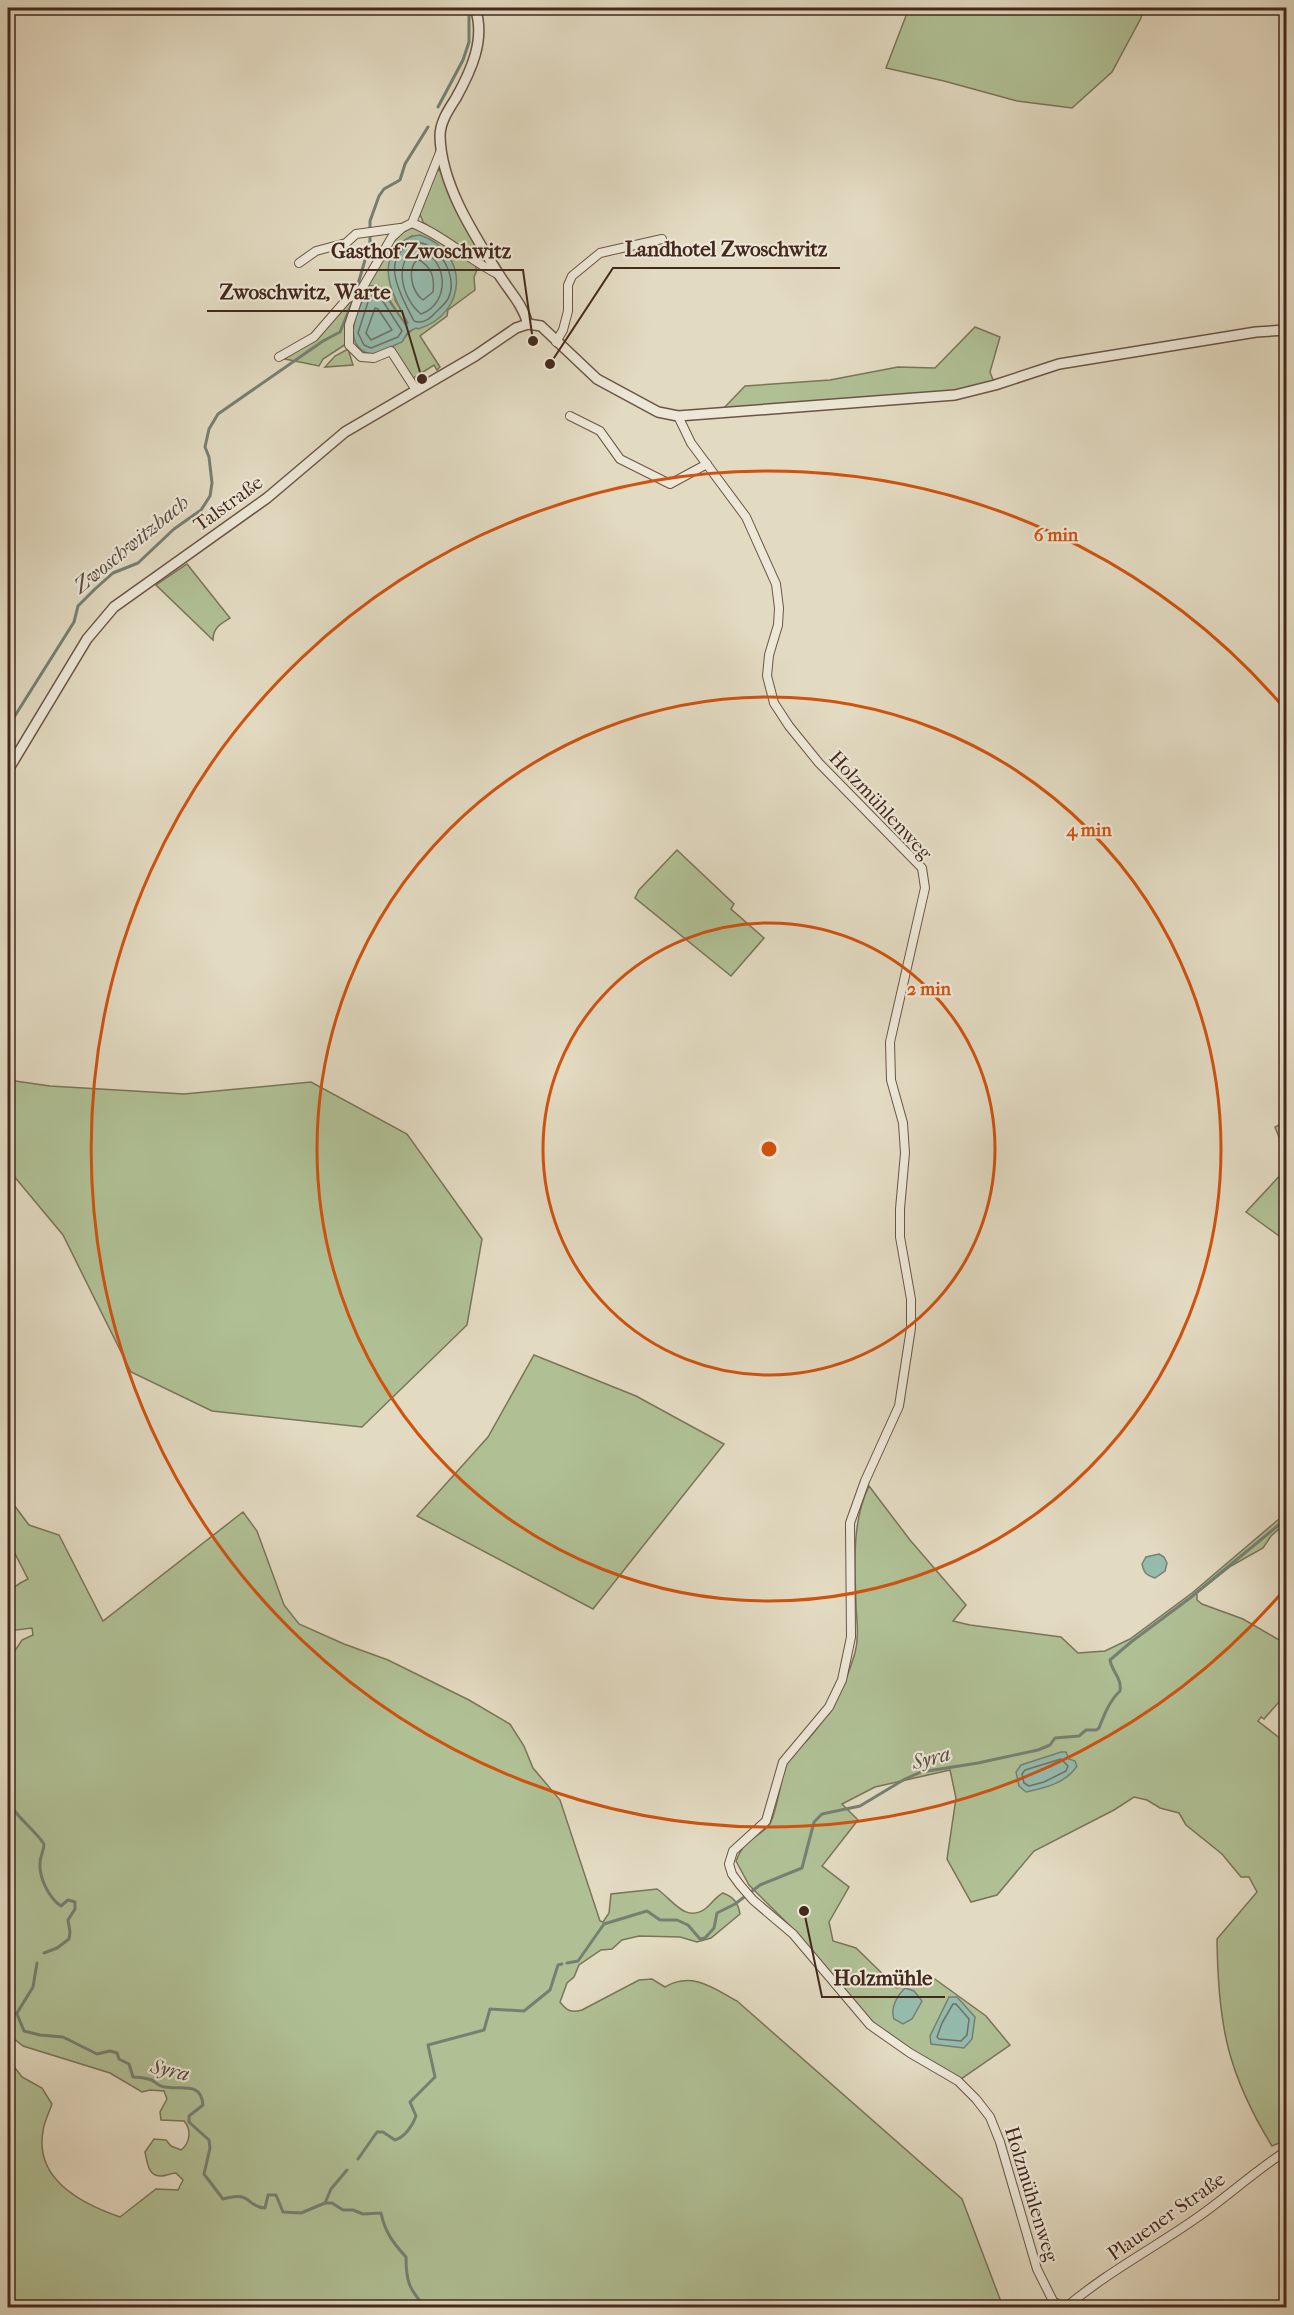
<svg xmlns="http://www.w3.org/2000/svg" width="1294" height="2315" viewBox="0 0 1294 2315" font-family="'IM FELL French Canon',serif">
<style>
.green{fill:#b0c095;stroke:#7a7458;stroke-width:1.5}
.water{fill:#95bbad;stroke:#758073;stroke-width:1.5}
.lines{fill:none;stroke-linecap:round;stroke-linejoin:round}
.shore{stroke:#6d7264;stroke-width:1.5}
.stream{stroke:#758073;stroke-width:3}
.minor-casing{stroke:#6c5445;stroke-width:10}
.tertiary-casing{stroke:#6c5445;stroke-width:12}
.minor{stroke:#ece7d7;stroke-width:8}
.tertiary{stroke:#ece7d7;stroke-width:9}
.ring{fill:none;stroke:#d0520e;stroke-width:3}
.labels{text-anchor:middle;stroke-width:4.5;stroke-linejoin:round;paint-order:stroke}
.street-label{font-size:20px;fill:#45281c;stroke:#ece7d7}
.water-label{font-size:21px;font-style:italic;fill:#594d40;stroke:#ece7d7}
.centre{fill:#d0520e;stroke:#ece7d7;stroke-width:3}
.ring-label{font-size:18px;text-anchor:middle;font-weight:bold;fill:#d0520e;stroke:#ece7d7;stroke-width:4.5;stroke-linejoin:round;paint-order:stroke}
.leader{fill:none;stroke:#45281c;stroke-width:2}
.callout-dot{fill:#45281c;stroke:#ece7d7;stroke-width:2}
.callout-label{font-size:21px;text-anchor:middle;font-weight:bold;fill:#45281c;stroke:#ece7d7;stroke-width:4.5;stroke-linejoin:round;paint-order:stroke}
</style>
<rect width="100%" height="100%" fill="#e2dac1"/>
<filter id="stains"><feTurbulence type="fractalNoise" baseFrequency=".00333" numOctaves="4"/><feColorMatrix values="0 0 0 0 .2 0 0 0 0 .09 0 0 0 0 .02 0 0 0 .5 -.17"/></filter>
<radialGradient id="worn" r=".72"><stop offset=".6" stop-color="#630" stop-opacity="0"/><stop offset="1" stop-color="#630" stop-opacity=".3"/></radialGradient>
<!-- green -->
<g class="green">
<path d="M909,8H1144L1141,18L1112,72L1072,108L1017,101L944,81L886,68Z"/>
<path d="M438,169L443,175L487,260L485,263L478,261L423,222L419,212L435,171Z"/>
<path d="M410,228H418L475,265L477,270L474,277L475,290L448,310L447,316L420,336L440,367L437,370L434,365L412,379L391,347C402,342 406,334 416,327L412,236L396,247L395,300L409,323L405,324L383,290L370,286L363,299C370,277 389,238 410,228Z"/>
<path d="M350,301H353L345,323L346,344L323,359L319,366L285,359L300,346L315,341Z"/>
<path d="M975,327L1000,337L990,372L995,385L955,395L721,411L745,386L830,380L898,367L935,368Z"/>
<path d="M348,349L353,365L325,367L335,356Z"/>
<path d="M187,564L230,618C220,624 213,628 213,640L156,585Z"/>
<path d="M677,850L734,904L731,909L764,938L731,976L635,898L639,890Z"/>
<path d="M8,1080L50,1086L184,1094L311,1082L407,1134L482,1239L467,1325L362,1427L212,1411L131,1372L63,1235L8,1169Z"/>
<path d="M1286,1121V1147H1283L1275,1127Z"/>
<path d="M1286,1169V1241L1246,1212Z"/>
<path d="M534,1355L636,1396L724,1444L593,1609L417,1516L488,1437Z"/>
<path d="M869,1486L910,1540L966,1605L953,1621L970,1625L1061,1637L1078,1653L1105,1651L1130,1639L1192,1593L1286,1513V1523L1271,1536L1263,1548L1231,1566L1197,1593V1600L1202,1604L1243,1619L1286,1644V1694L1264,1719L1261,1717L1258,1721L1286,1743V2140L1272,2146C1227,2073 1218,2024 1217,1939L1257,1892L1249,1877H1241L1222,1854L1186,1825L1179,1813L1160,1808L1147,1800L1134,1797L1114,1810L1034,1851L997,1895L971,1902L947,1859L956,1798L950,1770L875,1787L842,1804L858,1820L822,1866L849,1887L829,1922L833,1941L856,1948L897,1988L932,1977L986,2016L1010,2045L958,2081L870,2025L797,1933L749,1885L736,1861C746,1836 755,1841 769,1825C777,1815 781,1774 788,1759C791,1751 804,1745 810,1737C834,1708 844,1689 855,1653C859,1638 857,1622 856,1607C855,1567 851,1523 869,1486Z"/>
<path d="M8,1497L29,1525L59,1535L103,1621L243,1512L257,1531L284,1605L299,1624L344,1644L388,1660L469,1700L510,1724L524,1746L533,1768L560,1800L600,1921L603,1922L609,1913L611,1894L657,1889C672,1899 685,1923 705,1909C712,1904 715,1897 723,1893C733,1897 738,1902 740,1914L711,1938L697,1942L680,1937L639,1936L622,1940L612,1949L601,1950L579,1965L574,1977L567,1983L560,2002C567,2011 571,2013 582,2010L639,1980L652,1979L665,1987C692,1971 713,1988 737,2001L962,2199L1003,2307H8V2059L22,2077L42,2088L52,2104C49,2113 44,2122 43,2131C34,2180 82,2204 120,2217L156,2189L178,2190L183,2180L176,2173C171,2173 166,2176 161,2176C148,2177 147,2161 145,2152L154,2139L166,2140L171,2146L181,2150C190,2143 192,2130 184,2121L161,2120L160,2112L167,2099L164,2091L150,2090L142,2092L110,2073L23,2046L8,2034V1756L14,1752L8,1720L13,1702L12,1686L8,1674L12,1655L22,1640L33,1635L32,1628L8,1631C7,1605 0,1591 28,1579L8,1540Z"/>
</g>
<!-- water -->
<g class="water">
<path d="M420,235C470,252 468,314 418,329L416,328L408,332L402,342L373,355C338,347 358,307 370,286L378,285L405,324L408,323C395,300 376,267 399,245C406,238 411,236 420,235Z"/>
<path d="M1159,1554L1164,1557L1167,1563L1165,1571L1155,1578C1146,1575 1144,1573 1142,1564L1146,1557Z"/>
<path d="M1061,1752H1066L1069,1759L1075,1761L1077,1766C1066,1783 1045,1788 1026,1792L1019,1786L1016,1772L1021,1765Z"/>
<path d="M905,1988L914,1991L922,2001L912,2019L903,2024L894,2019C890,2008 897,1996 905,1988Z"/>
<path d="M949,1997H957L975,2017L972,2039L964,2048L931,2044L930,2036Z"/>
</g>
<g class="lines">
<!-- shore -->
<g class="shore">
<path d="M414,242C423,242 428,245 435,251C448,262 456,283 448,299C445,304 439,309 435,313C429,320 422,324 414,321C402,297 377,258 414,242Z"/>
<path d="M416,249C448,255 452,303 421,314C403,300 392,263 416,249Z"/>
<path d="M418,259C431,267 435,276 433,292L423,300C412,292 406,269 418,259Z"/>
<path d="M377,292L402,331L398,337L371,348L364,345L358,333L368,302L373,293Z"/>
<path d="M375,308L378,309L392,330L371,340L366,333Z"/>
<path d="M1061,1759L1068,1766L1066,1771L1044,1782L1029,1786L1024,1783L1022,1774L1025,1770Z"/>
<path d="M953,2004H956L969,2019L967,2035L961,2041L939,2039L937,2037L942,2023Z"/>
</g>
<!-- stream -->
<g class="stream">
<path d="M438,107L463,60L469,42V15"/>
<path d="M358,284L370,243V221L379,196L384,189L400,180L405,164L428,127"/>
<path d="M8,753L14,740L11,722L74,622L78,606L95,589L113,573L138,563L174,529L201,510L210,496L212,483L209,457L205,447L209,429L218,414L323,341L340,332L352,303"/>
<path d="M8,1801C17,1818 33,1828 44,1844C44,1851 40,1856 40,1863C39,1878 49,1898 61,1906L68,1900L75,1902V1909L68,1920L70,1932L69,1939L57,1948L44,1953"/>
<path d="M567,1963L578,1961L604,1924L647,1911L660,1920H677L688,1925L700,1939L705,1938L714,1928L717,1913L735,1904L760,1885L802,1868L814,1822L822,1814L860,1806L905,1779L921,1772L978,1763L1038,1750L1050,1745L1055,1738L1079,1736L1086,1730H1096L1099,1728C1104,1715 1110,1700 1120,1691C1122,1678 1112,1672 1110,1660L1131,1642L1190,1598L1286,1519"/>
<path d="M8,2012L17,2014L24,2031L40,2035L63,2037L97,2054L110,2051L117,2053L119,2059L129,2064L133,2077C139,2077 146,2078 152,2080C156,2083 160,2087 165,2087C181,2090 201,2081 203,2105L189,2116V2122L209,2140L210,2148L204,2174L223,2199C252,2190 246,2207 265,2208L268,2195H276L283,2212L301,2213L325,2203L331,2189L347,2170"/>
<path d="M17,2013L33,1987L37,1963"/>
<path d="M358,2159L377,2132H383L395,2140C405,2137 413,2125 416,2116L410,2102L435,2077L428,2045L484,2030L490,2009L524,2011L550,1990L558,1965L562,1964"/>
<path d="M325,2203H332L343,2210H353L363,2214L381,2213C385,2232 393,2243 406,2257C406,2282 409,2289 426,2308"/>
</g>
<defs>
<g id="minor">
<path d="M412,223C444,236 468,259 499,275"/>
<path d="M299,263L316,251L346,243L356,234L400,228"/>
<path d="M360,292L349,325V345L361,357L374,358L391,351L416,390"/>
<path d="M556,342L563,330L568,311V285L572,276L600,253L662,239"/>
<path d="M279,357L314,337L347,299L360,292L392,237L402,228L412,223L441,150"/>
<path d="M570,416L600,431L620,459L670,484L707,464"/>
<path d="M678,416L691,443L746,517L776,584L779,608L778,625L769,655L767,676L774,703L789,726L819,763L922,868L925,888L890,1042L891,1080L903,1123L905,1153L900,1209V1237L911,1299V1328L899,1406L865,1481L850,1523L851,1637L842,1680L829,1707L783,1762L766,1821L733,1851L729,1864L732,1874L740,1885L753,1900L793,1934L870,2025L910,2053L958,2081L976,2099L990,2117L1000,2142L1037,2269L1053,2301L1064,2308"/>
<path d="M1065,2308C1106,2273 1154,2248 1198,2217C1228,2196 1255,2171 1286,2151"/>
</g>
<g id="tertiary">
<path d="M475,8C486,39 471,71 456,98C449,109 440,122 440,136C441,184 473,233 498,273C509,291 522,303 528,324"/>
<path d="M8,770L87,639L114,607L267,498L345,432L475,356L516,328L528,324L541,326L597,379L658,412L678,416L955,395L995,385L1059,364L1256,332L1286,330"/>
</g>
</defs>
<!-- minor casing -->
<use href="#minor" class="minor-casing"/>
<!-- tertiary casing -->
<use href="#tertiary" class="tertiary-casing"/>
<!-- minor -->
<use href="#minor" class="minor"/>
<!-- tertiary -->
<use href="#tertiary" class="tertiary"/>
</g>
<!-- distance rings -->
<g class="ring">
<circle cx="769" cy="1149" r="226"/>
<circle cx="769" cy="1149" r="452"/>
<path d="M1285 1589A678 678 0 1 1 1285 709"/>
</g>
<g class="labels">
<!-- street labels -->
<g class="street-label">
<text transform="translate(228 503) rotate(-36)" y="7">Talstraße</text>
<text transform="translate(881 805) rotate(47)" y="7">Holzmühlenweg</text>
<text transform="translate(1032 2194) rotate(73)" y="7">Holzmühlenweg</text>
<text transform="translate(1166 2216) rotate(-35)" y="7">Plauener Straße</text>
</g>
<!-- water labels -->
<g class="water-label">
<text transform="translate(131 544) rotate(-39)" y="7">Zwoschwitzbach</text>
<text transform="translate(931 1758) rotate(-15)" y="7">Syra</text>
<text transform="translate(170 2070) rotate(13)" y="7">Syra</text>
</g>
</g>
<circle cx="769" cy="1149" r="9" class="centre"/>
<g class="ring-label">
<text x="1056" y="541">6 min</text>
<text x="1089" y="836">4 min</text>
<text x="929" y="995">2 min</text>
</g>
<!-- callouts -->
<path class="leader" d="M550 364L613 268H840M533 341L523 270H319M422 379L402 311H207M804 1911L822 1997H945"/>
<g class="callout-dot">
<circle cx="550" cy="364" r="6"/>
<circle cx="533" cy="341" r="6"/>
<circle cx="422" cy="379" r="6"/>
<circle cx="804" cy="1911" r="6"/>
</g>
<g class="callout-label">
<text x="726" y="256">Landhotel Zwoschwitz</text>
<text x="421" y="258">Gasthof Zwoschwitz</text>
<text x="305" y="299">Zwoschwitz, Warte</text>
<text x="883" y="1985">Holzmühle</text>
</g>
<!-- margin -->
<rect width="1294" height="2315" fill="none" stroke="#e2dac1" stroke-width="30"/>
<rect x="9" y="9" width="1276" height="2297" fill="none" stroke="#45281c" stroke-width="3"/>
<rect x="15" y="15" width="1264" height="2285" fill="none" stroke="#45281c" stroke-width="1.5"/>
<rect width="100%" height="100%" filter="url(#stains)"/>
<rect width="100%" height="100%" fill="url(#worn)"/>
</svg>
